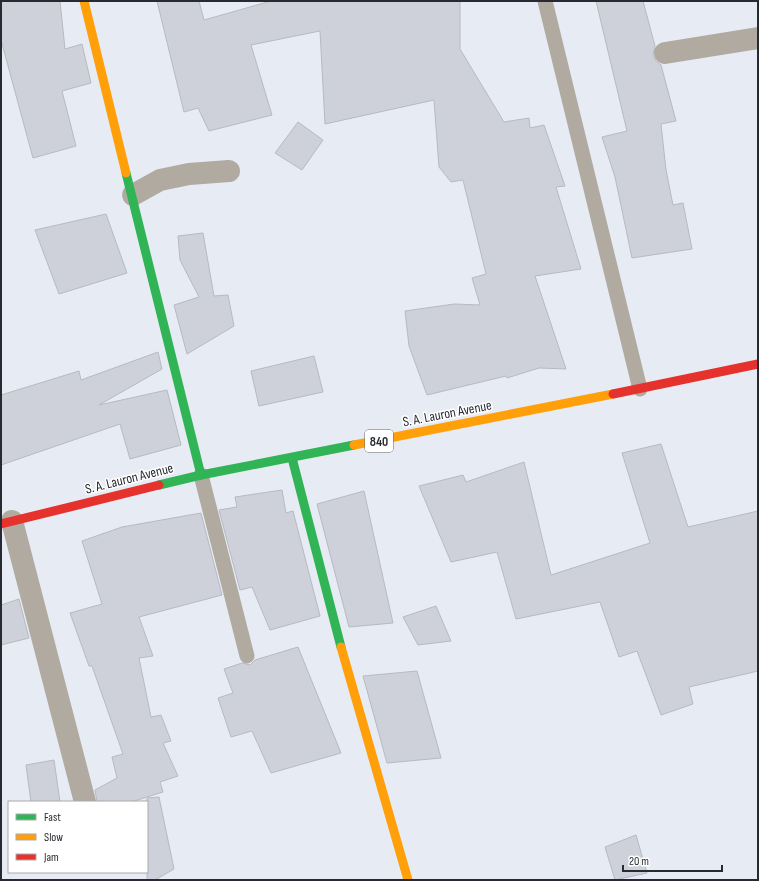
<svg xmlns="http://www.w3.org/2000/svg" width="759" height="881" viewBox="0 0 759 881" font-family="'Sofia Sans Condensed',sans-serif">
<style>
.building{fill:#ced1d9;stroke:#b7bac0}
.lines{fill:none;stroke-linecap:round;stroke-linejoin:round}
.lane{stroke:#b0aaa1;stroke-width:15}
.street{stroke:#b0aaa1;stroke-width:22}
.fast{stroke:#30b455;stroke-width:9}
.slow{stroke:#ff9f0a;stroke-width:9}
.jam{stroke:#e5322d;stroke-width:9}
.labels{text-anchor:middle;stroke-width:3;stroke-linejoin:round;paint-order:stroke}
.shield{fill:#fff;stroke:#686a6e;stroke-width:1}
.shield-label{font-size:13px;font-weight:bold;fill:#272a30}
.street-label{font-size:14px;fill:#272a30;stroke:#fff}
</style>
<rect width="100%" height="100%" fill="#e7ebf4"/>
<!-- building -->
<g class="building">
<path d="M1,1H60L65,49L82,44L91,83L62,91L76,146L33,158L1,40Z"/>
<path d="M157,1H199L204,20L271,1H460V49L504,122L529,118L530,128L544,125L565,186L556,187L581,269L535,276L566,369L539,368L507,378L506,376L427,395L409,346L405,311L454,304L480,305L472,278L486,274L463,180L451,182L439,167L434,100L325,124L320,31L251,45L272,115L209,131L198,108L184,112Z"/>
<path d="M596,1H643L655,46L653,55L656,61L661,65L676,121L661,124L666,170L673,205L683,203L692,249L632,258L615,177L602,137L627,131Z"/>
<path d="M298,122L323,140L302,170L275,153Z"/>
<path d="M106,214L127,273L59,294L35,230Z"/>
<path d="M203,233L214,296L228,295L234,326L187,354L174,305L199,297L180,260L178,236Z"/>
<path d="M158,352L162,369L99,405L167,390L181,445L130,459L120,424L1,465V395L79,371L81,380Z"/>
<path d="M314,356L323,392L259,406L251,371Z"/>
<path d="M661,444L688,527L758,511V671L689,687L693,704L661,715L637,651L619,657L600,602L516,619L497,552L451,562L419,486L463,475L466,482L524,462L551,575L650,543L622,453Z"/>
<path d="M282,490L286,513L293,511L320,616L270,630L252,587L240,590L219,510L237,507L235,497Z"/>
<path d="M364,491L393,623L349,627L317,504Z"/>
<path d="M201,513L222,595L139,617L153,656L139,658L151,717L161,715L171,741L163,743L178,776L160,782L163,792L131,802H97L95,790L117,778L112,757L123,754L92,666H89L70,613L102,604L82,541L122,527Z"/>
<path d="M19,599L29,638L1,645V605Z"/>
<path d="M436,606L451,641L418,645L403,617Z"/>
<path d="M298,647L341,753L271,773L252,731L231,737L218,698L233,693L224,669L242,663L250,665L255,660Z"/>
<path d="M417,671L441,758L387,763L363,676Z"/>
<path d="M54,760L60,802H31L26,765Z"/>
<path d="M159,797L174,869L155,880H147V798Z"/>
<path d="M636,835L647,873L615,880L605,847Z"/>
</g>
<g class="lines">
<!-- lane -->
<g class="lane">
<path d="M545,1L640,389"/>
<path d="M201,475L247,656"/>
</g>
<!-- street -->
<g class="street">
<path d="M665,53L758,38"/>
<path d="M133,195L160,180L189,174L229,171"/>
<path d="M12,521L85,802"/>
</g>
<!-- fast -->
<g class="fast">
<path d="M126,173L201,475"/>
<path d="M292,458L341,647"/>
<path d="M159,485L201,475L354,445"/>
</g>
<!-- slow -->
<g class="slow">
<path d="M84,1L126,173"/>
<path d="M354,445L613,394"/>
<path d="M341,647L408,880"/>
</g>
<!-- jam -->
<g class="jam">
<path d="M613,394L758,364"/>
<path d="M1,524L159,485"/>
</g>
</g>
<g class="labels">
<!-- shield labels -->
<rect class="shield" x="365" y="430" width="28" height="22" rx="3"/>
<g class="shield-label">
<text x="379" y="446">840</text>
</g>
<!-- street labels -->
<g class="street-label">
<text transform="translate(447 413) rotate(-11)" y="5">S. A. Lauron Avenue</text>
<text transform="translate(129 478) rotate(-14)" y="5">S. A. Lauron Avenue</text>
</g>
</g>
<!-- border -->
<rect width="759" height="881" fill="none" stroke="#272a30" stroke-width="4"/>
<!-- legend -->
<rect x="8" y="801" width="140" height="72" fill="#ffffff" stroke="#a9aaac"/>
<rect x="16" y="814" width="20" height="6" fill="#30b455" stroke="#a9aaac"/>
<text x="44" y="821" font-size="12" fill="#272a30">Fast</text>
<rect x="16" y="834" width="20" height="6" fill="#ff9f0a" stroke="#a9aaac"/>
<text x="44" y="841" font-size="12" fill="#272a30">Slow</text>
<rect x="16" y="854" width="20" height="6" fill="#e5322d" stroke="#a9aaac"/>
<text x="44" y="861" font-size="12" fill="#272a30">Jam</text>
<!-- scale -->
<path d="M623 865v6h99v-6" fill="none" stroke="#272a30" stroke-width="2"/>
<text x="629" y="865" font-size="12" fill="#272a30" stroke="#ffffff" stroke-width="3" paint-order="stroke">20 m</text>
</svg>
